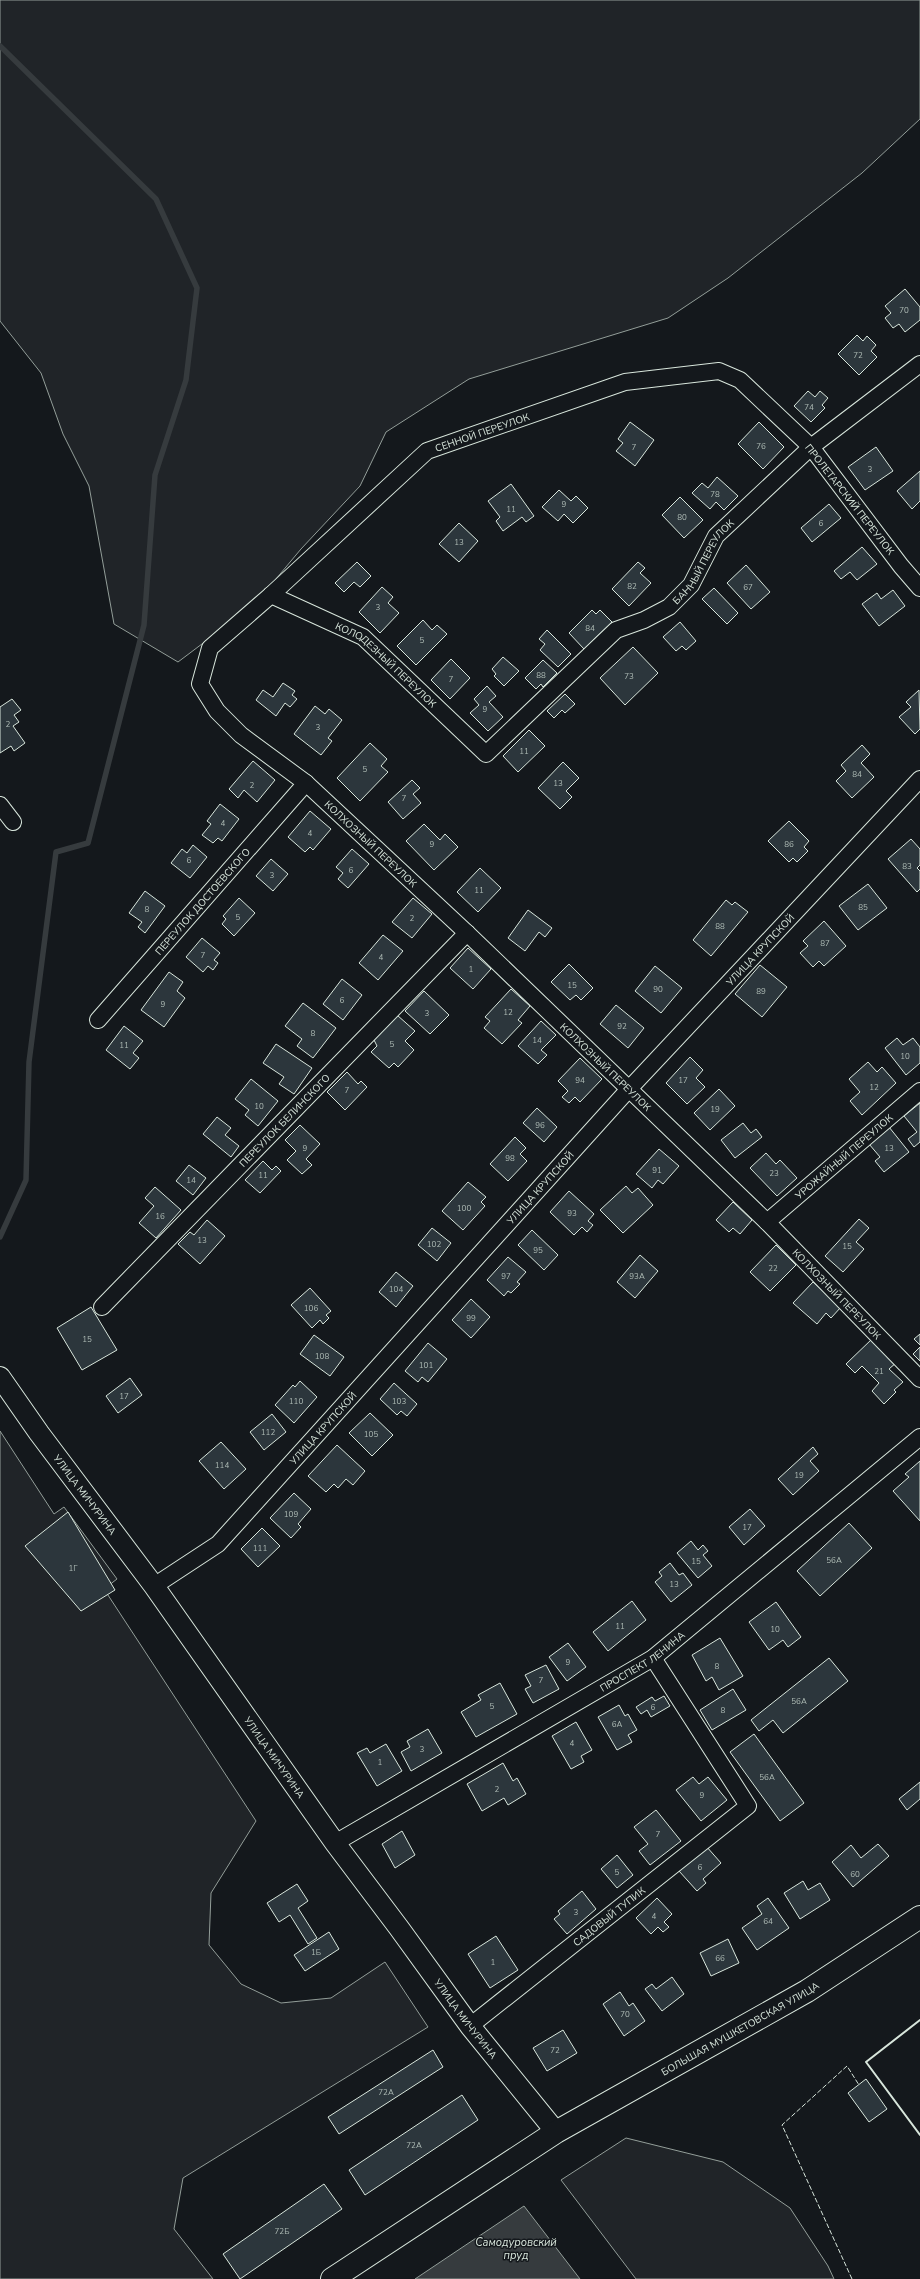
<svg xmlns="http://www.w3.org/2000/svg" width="920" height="2279" viewBox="0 0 920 2279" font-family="'Nunito Sans',sans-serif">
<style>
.green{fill:#202428;stroke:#939e99}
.water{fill:#363b3e;stroke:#939e99}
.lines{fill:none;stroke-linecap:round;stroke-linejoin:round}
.stream{stroke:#363b3e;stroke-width:5.5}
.building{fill:#2c363c;stroke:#d8e6dc}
.minor-casing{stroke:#d8e6dc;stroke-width:18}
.tertiary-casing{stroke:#d8e6dc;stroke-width:22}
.secondary-casing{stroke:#d8e6dc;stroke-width:24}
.minor{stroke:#14181c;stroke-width:16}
.tertiary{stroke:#14181c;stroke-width:20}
.secondary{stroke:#14181c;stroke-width:22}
.fence{stroke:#d8e6dc;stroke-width:1;stroke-dasharray:5 2;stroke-linecap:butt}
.wall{stroke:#d8e6dc;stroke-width:2}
.labels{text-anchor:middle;stroke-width:3;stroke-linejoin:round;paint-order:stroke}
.number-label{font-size:8px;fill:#adbab4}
.street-label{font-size:10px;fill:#d8e6dc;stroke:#14181c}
.water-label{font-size:11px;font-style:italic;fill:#d8e6dc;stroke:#14181c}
</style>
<rect width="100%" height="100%" fill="#14181c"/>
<!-- green -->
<g class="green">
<path d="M0,0H920V119L862,173L728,278L668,318L469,379L386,432L360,486L301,549L255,604L178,662L114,624L89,486L63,434L41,373L0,321Z"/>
<path d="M0,1431L54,1514L64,1507L117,1579L104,1589L256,1821L211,1893L209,1945L241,1984L281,2003L331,1998L385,1962L428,2027L183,2178L174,2229L213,2279H0Z"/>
<path d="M626,2138L723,2162L790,2208L828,2266L834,2279H636L561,2180Z"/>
</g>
<!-- water -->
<path class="water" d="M524,2206L580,2279H415Z"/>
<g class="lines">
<!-- stream -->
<path class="stream" d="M0,46L156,199L197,288L186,380L155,475L144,625L88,843L56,852L29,1062L26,1180L0,1237"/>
</g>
<!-- building -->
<g class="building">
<path d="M905,289L920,307V320L905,332L899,324L893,328L885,318L891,313L885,306Z"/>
<path d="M857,335L863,341L867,336L876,345L871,351L877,357L859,375L838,354Z"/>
<path d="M808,391L815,397L820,391L828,398L822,405L825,408L811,422L794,406Z"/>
<path d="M630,422L654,440L635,466L616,451L623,443L618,439Z"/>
<path d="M759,422L784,447L763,469L738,444Z"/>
<path d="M876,447L893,471L865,490L848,467Z"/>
<path d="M920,471V501L912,509L897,491Z"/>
<path d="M717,477L738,496L724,510L716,502L710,509L692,493L702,483L708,488Z"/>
<path d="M511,484L534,516L526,522L522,517L503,531L496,521L500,517L488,501Z"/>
<path d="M559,490L571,501L576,496L588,508L573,523L564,514L558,521L542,507Z"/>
<path d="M680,497L703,520L684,538L662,515Z"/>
<path d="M829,504L841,518L812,542L801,528Z"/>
<path d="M459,523L478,541L459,562L439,544Z"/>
<path d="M862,547L877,564L857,580L850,572L841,579L834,571Z"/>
<path d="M357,562L371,576L360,587L354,582L344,592L335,583Z"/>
<path d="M638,562L645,568L640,573L651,583L629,606L612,589Z"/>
<path d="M746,565L770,592L751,609L727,583Z"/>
<path d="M382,587L393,597L388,603L399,613L380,633L359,612Z"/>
<path d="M714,588L738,613L727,624L702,599Z"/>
<path d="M893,590L905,606L879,626L862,604L877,593L881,599Z"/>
<path d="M592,610L596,614L600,610L612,622L584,649L569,633Z"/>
<path d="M423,620L432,630L437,625L447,634L416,665L397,646Z"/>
<path d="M680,622L696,641L686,650L682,646L676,651L663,637Z"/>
<path d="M547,630L571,654L558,667L540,650L545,644L539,639Z"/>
<path d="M633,647L658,673L625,705L600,678Z"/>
<path d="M503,657L519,671L504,686L494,676L496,674L492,669Z"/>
<path d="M451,659L470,678L450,699L431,680Z"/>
<path d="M543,660L557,673L543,687L541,684L536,689L525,678Z"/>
<path d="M283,683L295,691L292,695L297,699L290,707L285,703L276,716L256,700L263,690L273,697Z"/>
<path d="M487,686L496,696L489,702L503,717L488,731L470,713L479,705L474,699Z"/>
<path d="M919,690L920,729L915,734L899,717L911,707L906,702Z"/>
<path d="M565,694L575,704L565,713L562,710L554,718L547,711Z"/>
<path d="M12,699L21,710L14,715L19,722L13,726L25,743L14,751L11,746L0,753V707Z"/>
<path d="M315,706L325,714L329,709L342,720L328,738L332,741L321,755L294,734Z"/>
<path d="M529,730L545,746L518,772L503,756Z"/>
<path d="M370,743L387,759L381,766L388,772L360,801L337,778Z"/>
<path d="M862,745L870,754L861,763L874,777L852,798L836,781L846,771L841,765Z"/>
<path d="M253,761L275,780L257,802L244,790L238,798L229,789Z"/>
<path d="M563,762L579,778L566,791L572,797L560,809L538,788Z"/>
<path d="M412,780L420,788L413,794L421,803L403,819L388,802Z"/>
<path d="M220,804L239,819L222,841L218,838L213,843L202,835L211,824L207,821Z"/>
<path d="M310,811L331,829L313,850L310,847L305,852L288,837Z"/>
<path d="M789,821L809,841L804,847L808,851L797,862L793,858L789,862L768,841Z"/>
<path d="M424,824L440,840L445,834L458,847L434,870L406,841Z"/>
<path d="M911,839L920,849V865L917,868L920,871V889L917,892L888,859Z"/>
<path d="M193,845L207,857L190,878L171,863L182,849L187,853Z"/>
<path d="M352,849L369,864L348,888L338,879L343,873L336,867Z"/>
<path d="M271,859L288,874L273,891L256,876Z"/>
<path d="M480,868L501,888L478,912L457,892Z"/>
<path d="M868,884L887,908L858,930L839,906Z"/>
<path d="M145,891L165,906L145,933L138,927L142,922L129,913Z"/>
<path d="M239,898L255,913L234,936L222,924L226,919L223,916Z"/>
<path d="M413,898L432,914L412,938L392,922Z"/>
<path d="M726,900L732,905L735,902L748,912L711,956L693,940Z"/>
<path d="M528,910L552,928L545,937L539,932L525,951L508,938Z"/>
<path d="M824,921L846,946L824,966L819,961L813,967L800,953L808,946L803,941Z"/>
<path d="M383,935L403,951L378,980L359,963Z"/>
<path d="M202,938L220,953L214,960L218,963L213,970L208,966L203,972L186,957Z"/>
<path d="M468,948L491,969L473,989L450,968Z"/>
<path d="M569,964L593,988L581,1000L576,995L570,1000L551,982Z"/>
<path d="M760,965L787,987L762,1017L735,994Z"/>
<path d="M655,966L682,988L661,1013L635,991Z"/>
<path d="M169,972L183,982L177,991L185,998L164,1027L141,1010Z"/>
<path d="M342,979L362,995L343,1020L323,1004Z"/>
<path d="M511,989L530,1006L518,1020L522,1023L502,1044L484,1028L490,1021L485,1017Z"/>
<path d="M424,991L449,1015L430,1034L405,1011Z"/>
<path d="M303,1003L336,1028L313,1058L297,1046L302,1039L285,1026Z"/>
<path d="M616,1005L644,1028L628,1048L600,1024Z"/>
<path d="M397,1015L415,1031L405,1041L414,1050L398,1067L394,1063L389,1068L371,1052L377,1046L374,1040Z"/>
<path d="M541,1021L556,1035L541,1050L547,1055L538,1064L518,1046Z"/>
<path d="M124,1026L143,1041L133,1053L139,1058L130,1069L106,1050Z"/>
<path d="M897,1038L903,1045L913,1038L920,1047V1063L906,1075L885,1048Z"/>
<path d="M276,1044L312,1068L294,1094L279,1084L284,1077L263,1063Z"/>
<path d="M690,1057L703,1070L696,1078L705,1087L687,1104L666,1083Z"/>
<path d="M580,1058L602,1079L580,1102L575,1097L569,1103L562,1097L568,1091L558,1081Z"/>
<path d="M868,1062L877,1072L882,1067L896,1083L862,1115L850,1101L860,1092L849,1079Z"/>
<path d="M347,1072L358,1084L361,1081L367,1087L345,1110L327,1092Z"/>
<path d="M251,1079L278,1101L258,1126L245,1115L249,1110L235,1099Z"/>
<path d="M719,1089L735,1106L710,1130L694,1113Z"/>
<path d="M920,1103V1142L914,1147L908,1139L917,1132L904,1116Z"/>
<path d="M537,1108L557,1127L544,1142L523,1123Z"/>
<path d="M217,1117L231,1128L225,1135L239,1146L231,1157L203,1134Z"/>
<path d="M743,1123L751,1133L756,1129L762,1137L735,1158L721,1140Z"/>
<path d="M300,1125L320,1144L306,1159L312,1165L302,1174L287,1160L296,1151L285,1140Z"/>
<path d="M889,1127L909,1152L884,1172L875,1161L880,1157L869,1144Z"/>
<path d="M515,1137L526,1148L520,1154L527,1161L508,1181L490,1164Z"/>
<path d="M659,1149L679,1166L663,1184L658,1180L652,1188L636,1174Z"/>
<path d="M766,1153L776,1164L780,1160L797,1178L777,1196L750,1168Z"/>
<path d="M263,1161L272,1170L276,1166L281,1171L260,1193L245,1180Z"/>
<path d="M189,1165L206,1178L193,1195L176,1181Z"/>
<path d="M468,1182L486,1197L481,1202L485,1206L463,1230L442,1211Z"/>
<path d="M626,1186L632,1193L638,1188L653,1205L623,1233L600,1210Z"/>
<path d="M155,1187L181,1210L156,1238L139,1223L154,1206L145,1198Z"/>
<path d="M569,1191L594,1214L588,1221L593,1225L587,1232L582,1227L574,1235L550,1212Z"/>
<path d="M733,1202L752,1220L740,1234L733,1228L729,1232L716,1220Z"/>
<path d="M859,1219L869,1228L856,1242L864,1249L843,1272L825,1256Z"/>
<path d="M207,1220L225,1236L200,1264L178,1244L190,1232L194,1235Z"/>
<path d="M432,1228L451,1243L437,1261L418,1245Z"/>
<path d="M532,1230L558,1255L544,1270L518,1245Z"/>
<path d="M776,1245L796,1265L770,1291L750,1272Z"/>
<path d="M640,1255L658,1271L635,1298L617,1282Z"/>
<path d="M508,1257L526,1272L517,1282L520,1284L511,1293L508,1291L504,1296L487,1280Z"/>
<path d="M396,1272L413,1286L396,1307L379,1292Z"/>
<path d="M813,1282L841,1307L831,1318L826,1313L817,1324L793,1303Z"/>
<path d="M310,1288L331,1311L326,1315L329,1318L323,1324L320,1320L312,1328L291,1305Z"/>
<path d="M471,1299L490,1317L471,1338L452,1320Z"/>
<path d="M91,1307L117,1350L82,1370L57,1328Z"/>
<path d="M920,1334V1345L914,1339Z"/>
<path d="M314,1335L344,1357L330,1376L300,1354Z"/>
<path d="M873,1338L897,1362L889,1369L903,1382L894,1390L896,1392L884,1404L872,1391L879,1383L862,1366L855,1373L846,1364Z"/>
<path d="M428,1343L447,1359L428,1382L422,1377L418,1382L405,1371Z"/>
<path d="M920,1347V1361L913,1354Z"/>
<path d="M130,1378L142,1395L118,1413L106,1396Z"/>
<path d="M300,1381L317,1397L294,1423L275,1405L293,1385L295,1387Z"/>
<path d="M394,1383L417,1404L407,1416L401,1411L397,1415L380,1399Z"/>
<path d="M370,1413L393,1435L372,1456L349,1433Z"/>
<path d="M272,1414L286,1432L264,1450L250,1432Z"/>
<path d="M221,1442L246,1469L224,1489L199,1461Z"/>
<path d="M337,1445L365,1471L353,1485L346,1479L338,1488L334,1484L326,1492L308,1476Z"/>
<path d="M813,1447L818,1454L810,1461L819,1471L793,1495L778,1479Z"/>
<path d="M920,1461V1521L893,1491L909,1477L905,1474Z"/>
<path d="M294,1493L311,1509L298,1524L301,1527L291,1538L270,1518Z"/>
<path d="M750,1509L765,1526L744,1545L729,1527Z"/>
<path d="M68,1512L115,1590L81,1611L25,1546Z"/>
<path d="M849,1523L872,1548L820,1596L797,1571Z"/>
<path d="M262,1528L280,1546L258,1567L241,1549Z"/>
<path d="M691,1541L698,1550L703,1545L708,1551L703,1555L712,1566L698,1578L677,1553Z"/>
<path d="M670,1563L679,1575L683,1573L692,1585L671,1602L655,1582L662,1576L659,1572Z"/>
<path d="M632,1601L646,1620L608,1651L593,1632Z"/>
<path d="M776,1602L801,1637L788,1647L783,1640L769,1650L749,1622Z"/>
<path d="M720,1638L743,1676L719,1690L712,1677L706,1681L692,1655Z"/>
<path d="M568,1643L586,1667L567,1681L549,1657Z"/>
<path d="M829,1658L848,1681L783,1733L773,1720L759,1731L751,1720Z"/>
<path d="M546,1665L559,1689L533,1703L525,1689L531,1686L525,1675Z"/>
<path d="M500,1683L517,1714L476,1737L461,1712L481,1700L478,1695Z"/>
<path d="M733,1689L746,1710L712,1730L700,1710Z"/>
<path d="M664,1696L670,1706L651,1717L647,1710L641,1714L636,1707L652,1697L655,1701Z"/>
<path d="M619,1705L625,1716L628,1714L637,1730L628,1735L632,1742L617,1750L598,1717Z"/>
<path d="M576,1722L592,1750L581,1756L584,1762L571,1769L552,1736Z"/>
<path d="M428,1729L442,1753L411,1771L401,1752L410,1747L407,1741Z"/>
<path d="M754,1734L804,1803L780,1821L730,1752Z"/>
<path d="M386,1744L402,1771L377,1786L357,1753L367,1748L370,1753Z"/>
<path d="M503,1763L513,1781L517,1778L526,1794L508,1805L504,1798L482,1811L467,1784Z"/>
<path d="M693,1777L699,1784L708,1777L727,1800L701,1821L676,1790Z"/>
<path d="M920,1782V1799L907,1810L899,1799Z"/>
<path d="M656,1810L681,1841L650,1865L639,1851L648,1844L634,1827Z"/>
<path d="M402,1831L415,1855L395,1868L382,1844Z"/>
<path d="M878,1844L889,1856L853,1887L832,1862L851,1845L861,1858Z"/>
<path d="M706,1846L721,1863L703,1879L706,1883L697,1891L679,1871Z"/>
<path d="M617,1855L633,1875L617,1888L601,1869Z"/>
<path d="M803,1881L808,1890L820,1883L830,1900L800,1919L784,1893Z"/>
<path d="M297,1884L308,1901L298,1908L317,1938L308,1944L290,1915L279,1922L267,1903Z"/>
<path d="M582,1891L596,1909L567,1934L554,1919L560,1914L558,1911Z"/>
<path d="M657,1898L672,1914L664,1922L669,1927L663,1932L658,1927L651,1934L636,1918Z"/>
<path d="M768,1898L789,1928L757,1950L742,1928L762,1914L757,1906Z"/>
<path d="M329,1932L339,1949L305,1971L294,1955Z"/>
<path d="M496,1936L518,1970L490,1988L468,1954Z"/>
<path d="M728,1939L739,1963L711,1976L700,1953Z"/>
<path d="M672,1977L684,1994L662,2011L645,1989L652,1984L656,1989Z"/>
<path d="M620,1992L629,2006L633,2003L645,2021L624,2036L603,2004Z"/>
<path d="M563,2030L577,2053L547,2071L533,2048Z"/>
<path d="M433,2050L443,2067L339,2134L328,2117Z"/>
<path d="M866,2079L887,2109L869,2122L848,2093Z"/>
<path d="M462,2095L478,2120L365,2195L349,2170Z"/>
<path d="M324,2184L342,2209L240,2279L223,2254Z"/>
</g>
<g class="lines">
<defs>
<g id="minor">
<path id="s1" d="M920,588L901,566L811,447L740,380L719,371L625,382L427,451L271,595L210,648L200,684L217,711L241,735L306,783L467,933L767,1222L920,1379"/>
<path id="s2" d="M271,595L363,637L486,754L616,630L644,620L669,607L691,585L716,536L811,447L920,364"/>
<path d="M0,805L13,822"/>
<path id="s3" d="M98,1020L306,783"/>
<path id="s4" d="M767,1222L920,1091"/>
<path id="s5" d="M102,1307L467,933"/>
<path id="s6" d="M154,1586L218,1544L629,1089L920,779"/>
<path id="s7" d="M335,1843L653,1658L920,1437"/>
<path id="s8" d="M470,2026L748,1806L653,1658"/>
</g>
<g id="tertiary">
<path id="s9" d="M0,1377L39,1433L154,1586L335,1843L399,1928L470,2026L556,2132"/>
</g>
<g id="secondary">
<path id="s10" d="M332,2279L556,2132L807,1991L920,1917"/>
</g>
</defs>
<!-- minor casing -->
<use href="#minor" class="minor-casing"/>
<!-- tertiary casing -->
<use href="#tertiary" class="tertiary-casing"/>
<!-- secondary casing -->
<use href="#secondary" class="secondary-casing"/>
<!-- minor -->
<use href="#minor" class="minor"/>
<!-- tertiary -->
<use href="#tertiary" class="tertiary"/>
<!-- secondary -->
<use href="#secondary" class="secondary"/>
<!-- fence -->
<path class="fence" d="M852,2279L782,2125L847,2066L859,2085"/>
<!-- wall -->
<path class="wall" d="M920,2020L866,2062L920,2135"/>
</g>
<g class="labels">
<!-- number labels -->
<g class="number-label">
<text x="904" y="313">70</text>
<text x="858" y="358">72</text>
<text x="809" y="410">74</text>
<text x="761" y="449">76</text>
<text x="634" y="450">7</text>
<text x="870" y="472">3</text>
<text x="715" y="497">78</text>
<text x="564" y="507">9</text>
<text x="511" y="512">11</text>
<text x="682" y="520">80</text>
<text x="821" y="526">6</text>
<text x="459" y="545">13</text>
<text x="632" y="589">82</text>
<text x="748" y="590">67</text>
<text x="378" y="610">3</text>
<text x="590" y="631">84</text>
<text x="422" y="643">5</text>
<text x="541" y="678">88</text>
<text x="629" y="679">73</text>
<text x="451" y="682">7</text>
<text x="485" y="712">9</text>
<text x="8" y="727">2</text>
<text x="318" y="730">3</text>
<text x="524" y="754">11</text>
<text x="365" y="772">5</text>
<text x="857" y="777">84</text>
<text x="558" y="786">13</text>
<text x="252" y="788">2</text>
<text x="404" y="801">7</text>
<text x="223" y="826">4</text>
<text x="310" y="836">4</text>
<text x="432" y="847">9</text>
<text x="789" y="847">86</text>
<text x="189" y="863">6</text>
<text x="907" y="869">83</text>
<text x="351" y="873">6</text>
<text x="272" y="878">3</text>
<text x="479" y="893">11</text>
<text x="863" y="910">85</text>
<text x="147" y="912">8</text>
<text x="238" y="920">5</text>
<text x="412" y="921">2</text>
<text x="720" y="929">88</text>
<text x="825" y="946">87</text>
<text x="203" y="958">7</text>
<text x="381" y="960">4</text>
<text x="471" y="972">1</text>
<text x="572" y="988">15</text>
<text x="658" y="992">90</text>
<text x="761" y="994">89</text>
<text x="342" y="1003">6</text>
<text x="163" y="1007">9</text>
<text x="508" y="1015">12</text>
<text x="427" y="1016">3</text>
<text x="622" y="1029">92</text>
<text x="313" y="1036">8</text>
<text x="537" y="1043">14</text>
<text x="392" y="1047">5</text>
<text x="124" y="1048">11</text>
<text x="905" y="1059">10</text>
<text x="580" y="1083">94</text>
<text x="683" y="1083">17</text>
<text x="874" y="1090">12</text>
<text x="347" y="1093">7</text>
<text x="259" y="1109">10</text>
<text x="715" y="1112">19</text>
<text x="540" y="1128">96</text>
<text x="305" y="1151">9</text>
<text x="889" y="1151">13</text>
<text x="510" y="1161">98</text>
<text x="657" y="1173">91</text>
<text x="774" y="1176">23</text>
<text x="263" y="1178">11</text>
<text x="191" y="1183">14</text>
<text x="464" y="1211">100</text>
<text x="572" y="1216">93</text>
<text x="160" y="1219">16</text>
<text x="202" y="1243">13</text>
<text x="434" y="1247">102</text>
<text x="847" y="1249">15</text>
<text x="538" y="1253">95</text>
<text x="773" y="1271">22</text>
<text x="506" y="1279">97</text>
<text x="637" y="1279">93А</text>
<text x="396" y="1292">104</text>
<text x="311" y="1311">106</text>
<text x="471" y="1321">99</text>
<text x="87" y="1342">15</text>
<text x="322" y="1359">108</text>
<text x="426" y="1368">101</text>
<text x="879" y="1374">21</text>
<text x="124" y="1399">17</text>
<text x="296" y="1404">110</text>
<text x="399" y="1404">103</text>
<text x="268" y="1435">112</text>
<text x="371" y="1437">105</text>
<text x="222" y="1468">114</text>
<text x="799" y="1478">19</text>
<text x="291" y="1517">109</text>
<text x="747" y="1530">17</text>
<text x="260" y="1551">111</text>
<text x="834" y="1563">56А</text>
<text x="696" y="1564">15</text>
<text x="73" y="1571">1Г</text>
<text x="674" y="1587">13</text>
<text x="620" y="1629">11</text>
<text x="775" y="1632">10</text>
<text x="568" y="1665">9</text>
<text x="717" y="1669">8</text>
<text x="541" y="1683">7</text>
<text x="799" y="1704">56А</text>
<text x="492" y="1709">5</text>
<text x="653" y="1710">6</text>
<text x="723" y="1713">8</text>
<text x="617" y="1727">6А</text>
<text x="572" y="1746">4</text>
<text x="422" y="1752">3</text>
<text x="380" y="1765">1</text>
<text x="767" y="1780">56А</text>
<text x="497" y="1792">2</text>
<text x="702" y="1798">9</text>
<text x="658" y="1837">7</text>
<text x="700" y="1870">6</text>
<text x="617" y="1875">5</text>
<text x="855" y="1877">60</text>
<text x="576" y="1915">3</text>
<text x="654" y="1919">4</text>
<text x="768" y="1924">64</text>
<text x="316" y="1955">1Б</text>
<text x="720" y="1961">66</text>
<text x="493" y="1965">1</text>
<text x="625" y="2017">70</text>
<text x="555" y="2053">72</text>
<text x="386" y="2095">72А</text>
<text x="414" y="2148">72А</text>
<text x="282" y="2234">72Б</text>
</g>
<!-- street labels -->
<g class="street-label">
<text transform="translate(482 432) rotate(-19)" y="4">СЕННОЙ ПЕРЕУЛОК</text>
<text transform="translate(850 499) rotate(52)" y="4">ПРОЛЕТАРСКИЙ ПЕРЕУЛОК</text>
<text dy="4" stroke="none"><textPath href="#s2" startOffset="566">БАННЫЙ ПЕРЕУЛОК</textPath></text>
<text dy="4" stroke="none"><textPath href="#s2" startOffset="136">КОЛОДЕЗНЫЙ ПЕРЕУЛОК</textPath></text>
<text dy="4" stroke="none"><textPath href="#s1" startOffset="1169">КОЛХОЗНЫЙ ПЕРЕУЛОК</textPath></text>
<text dy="4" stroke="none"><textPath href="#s3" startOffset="158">ПЕРЕУЛОК ДОСТОЕВСКОГО</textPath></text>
<text dy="4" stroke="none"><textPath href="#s6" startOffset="881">УЛИЦА КРУПСКОЙ</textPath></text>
<text dy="4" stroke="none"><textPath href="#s1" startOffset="1493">КОЛХОЗНЫЙ ПЕРЕУЛОК</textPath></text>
<text dy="4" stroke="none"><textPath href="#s5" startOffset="261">ПЕРЕУЛОК БЕЛИНСКОГО</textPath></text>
<text dy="4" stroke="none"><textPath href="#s4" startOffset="101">УРОЖАЙНЫЙ ПЕРЕУЛОК</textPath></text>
<text dy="4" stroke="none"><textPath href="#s6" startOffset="557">УЛИЦА КРУПСКОЙ</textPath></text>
<text dy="4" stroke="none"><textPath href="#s1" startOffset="1817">КОЛХОЗНЫЙ ПЕРЕУЛОК</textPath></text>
<text dy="4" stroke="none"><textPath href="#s6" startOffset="233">УЛИЦА КРУПСКОЙ</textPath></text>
<text dy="4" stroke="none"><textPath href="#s9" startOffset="145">УЛИЦА МИЧУРИНА</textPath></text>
<text dy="4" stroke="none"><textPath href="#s7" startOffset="357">ПРОСПЕКТ ЛЕНИНА</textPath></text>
<text dy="4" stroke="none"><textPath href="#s9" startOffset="469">УЛИЦА МИЧУРИНА</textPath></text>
<text dy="4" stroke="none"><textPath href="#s8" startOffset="177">САДОВЫЙ ТУПИК</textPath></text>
<text dy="4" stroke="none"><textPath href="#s9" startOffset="793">УЛИЦА МИЧУРИНА</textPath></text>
<text dy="4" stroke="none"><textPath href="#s10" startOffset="479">БОЛЬШАЯ МУШКЕТОВСКАЯ УЛИЦА</textPath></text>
</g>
<!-- water labels -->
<g class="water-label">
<text x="516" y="2246">Самодуровский<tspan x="516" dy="13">пруд</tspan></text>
</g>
</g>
</svg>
